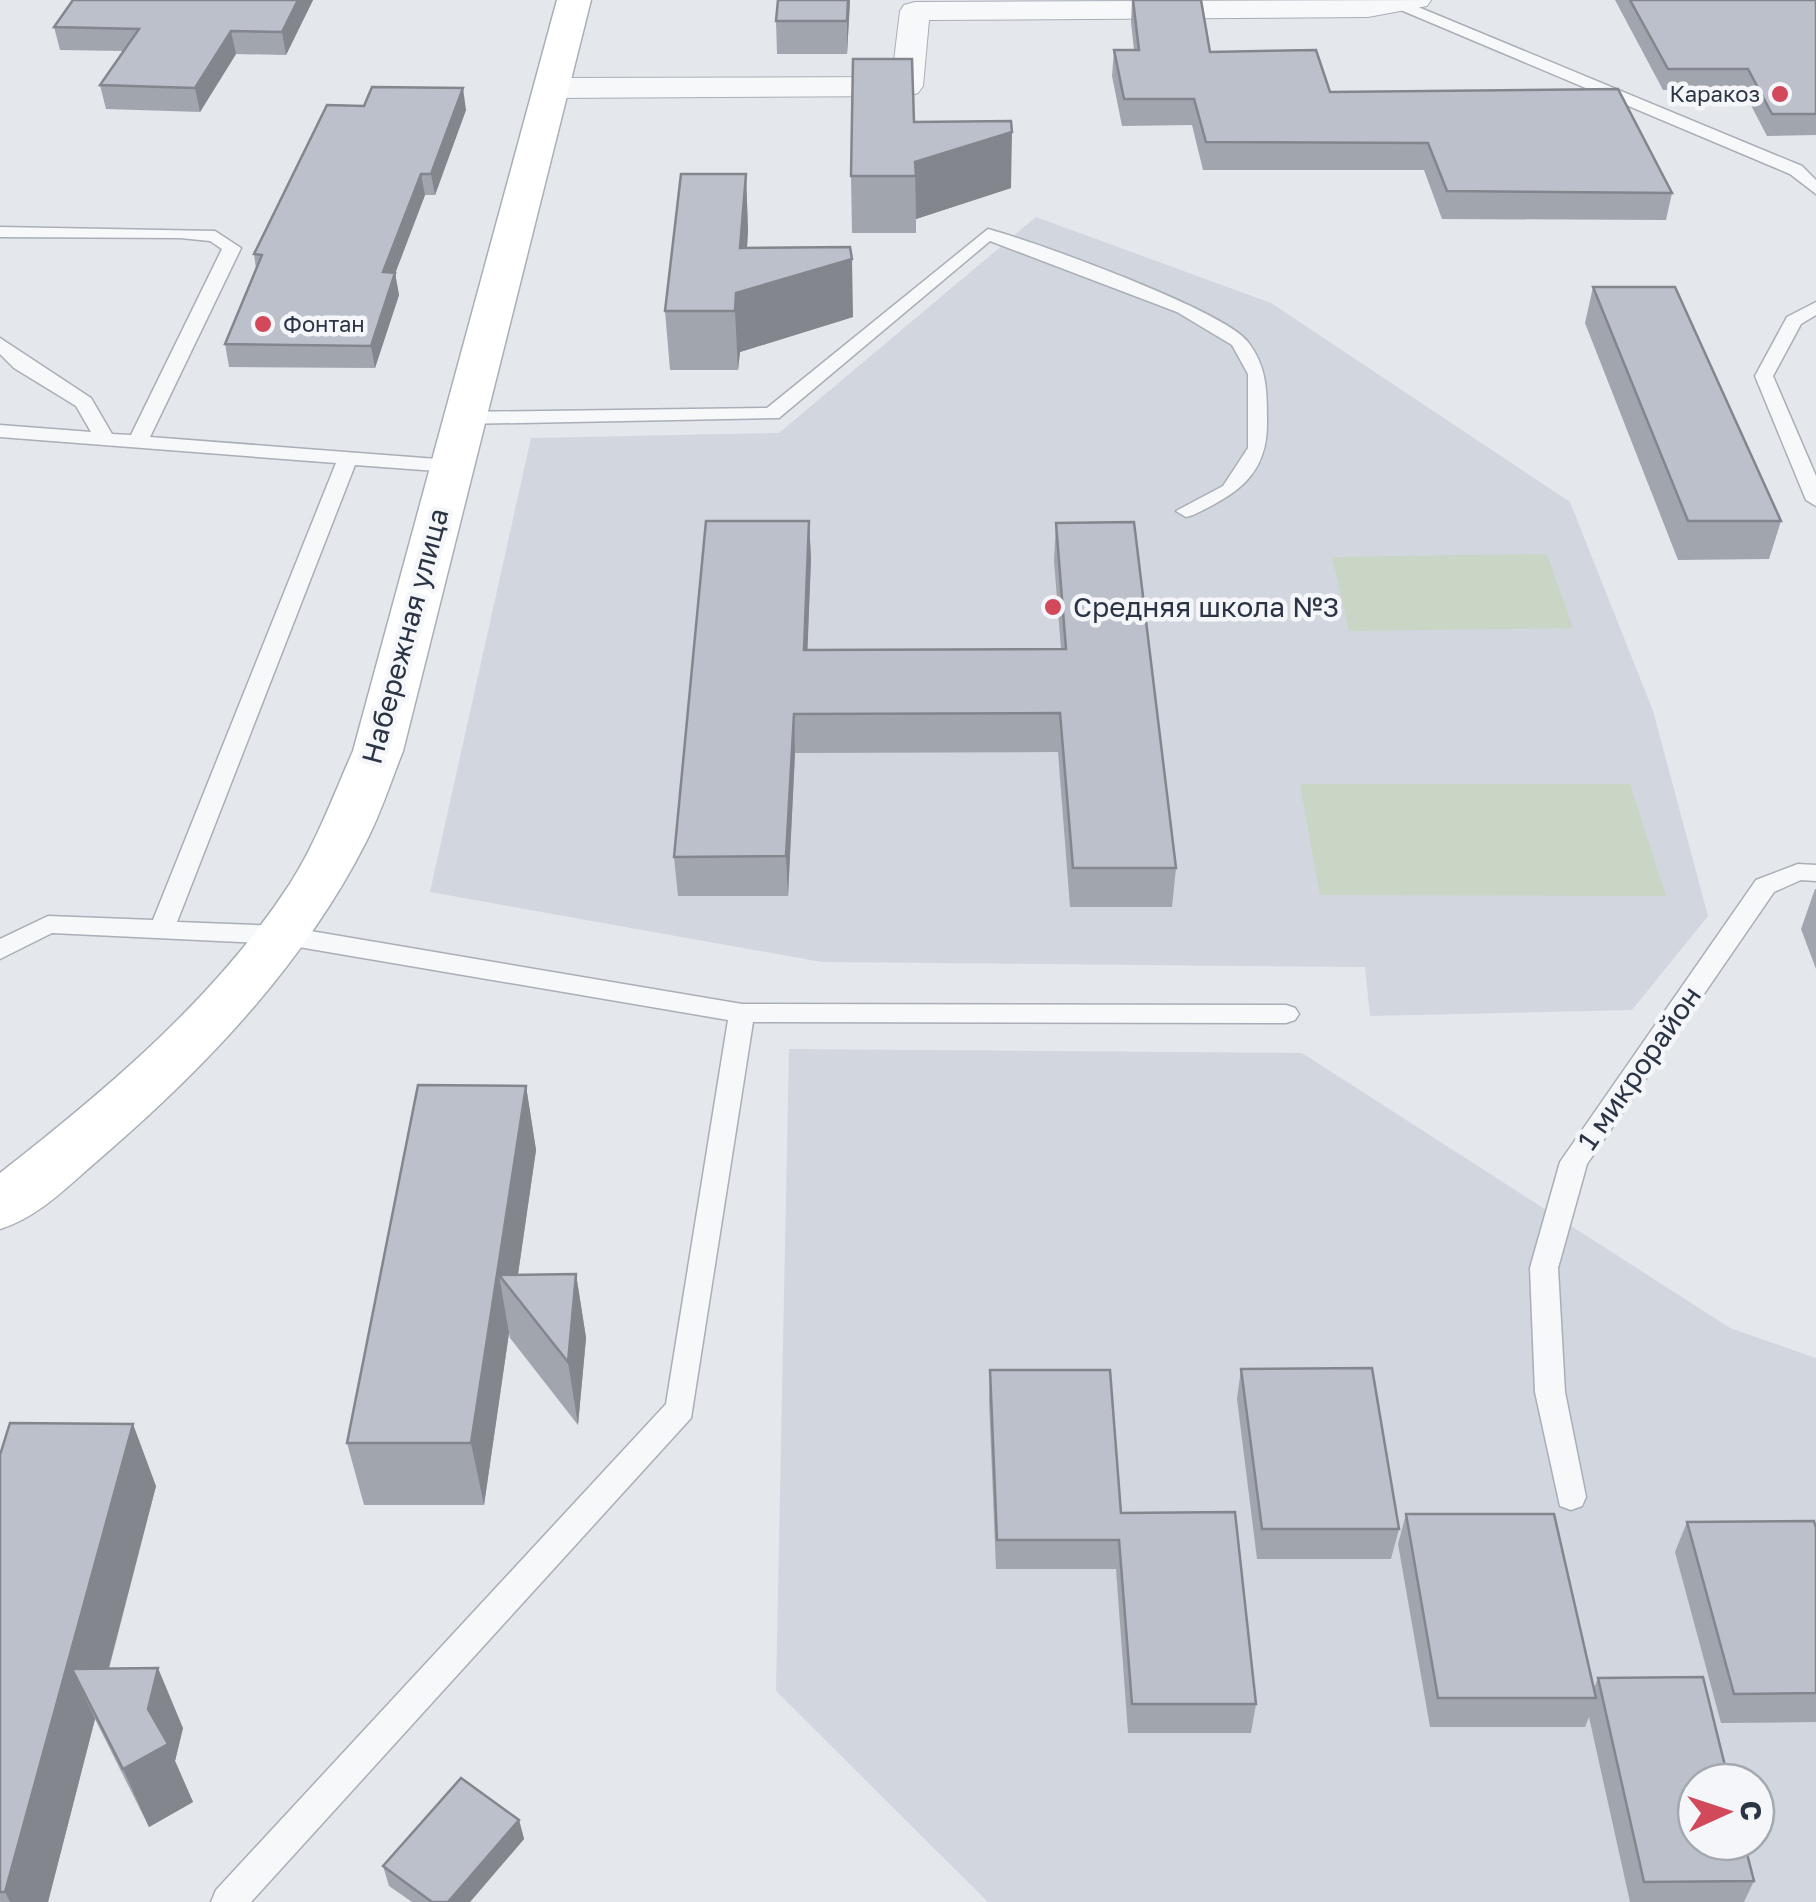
<svg xmlns="http://www.w3.org/2000/svg" width="1816" height="1902" viewBox="0 0 1816 1902" font-family="'Golos Text',sans-serif">
<style>
.built{fill:#d2d6de;fill-rule:evenodd}
.green{fill:#c9d6c5}
.lines{fill:none;stroke-linecap:round;stroke-linejoin:round}
.lane-casing{stroke:#a9aeb7;stroke-width:3}
.street-casing{stroke:#a9aeb7;stroke-width:2}
.secondary-casing{stroke:#a9aeb7;stroke-width:3}
.lane{fill:#f7f8fa;fill-rule:evenodd}
.street{fill:#f7f8fa;fill-rule:evenodd}
.secondary{fill:#fff;fill-rule:evenodd}
.wall{fill:#a1a5ae}
.shaded-wall{fill:#83868d}
.building{fill:#bbc0ca;stroke:#83868d;stroke-width:2.5}
.poi-dot{fill:#d1495b;stroke:#f4f6f9;stroke-width:4}
.labels{text-anchor:middle;stroke-width:9;stroke-linejoin:round;paint-order:stroke}
.far-poi-label{font-size:22px;fill:#2b3445;stroke:#f4f6f9;text-anchor:end}
.poi-label{font-size:28px;fill:#2b3445;stroke:#f4f6f9;text-anchor:start}
.street-label{font-size:28px;fill:#2b3445;stroke:#f4f6f9}
</style>
<rect width="100%" height="100%" fill="#e4e7ec"/>
<!-- built -->
<g class="built">
<path d="M1036,217L1271,303L1570,502L1653,711L1708,916L1632,1010L1370,1016L1365,967L822,962L430,892L531,438L779,433Z"/>
<path d="M789,1049L1302,1053L1730,1328L1816,1358V1902H988L776,1691ZM1696,1782H1756V1842H1696Z"/>
</g>
<!-- green -->
<g class="green">
<path d="M1547,554L1573,628L1349,631L1332,557Z"/>
<path d="M1300,784H1630L1666,896L1320,895Z"/>
</g>
<g class="lines">
<defs>
<g id="lane">
<path d="M1396,2H1406L1802,166L1816,180V194L1790,174L1396,8Z"/>
<path d="M0,227L215,231L241,248L150,437L450,460L460,466L450,472L355,465L177,922L281,926L742,1004L1286,1005L1295,1008L1299,1014L1295,1020L1286,1023L753,1022L691,1418L251,1902H211L216,1890L666,1404L728,1020L281,944L52,933L0,959V939L48,916L153,920L336,463L0,437V425L91,432L76,406L14,368L0,354V338L91,398L112,434L131,435L222,249L210,241L180,238L0,237Z"/>
<path d="M988,229C1033,241 1224,310 1248,342C1267,367 1267,391 1267,421C1268,475 1237,494 1193,515L1186,517L1176,511L1223,486L1248,448V374L1232,345L1177,312L990,241L779,418L462,424L452,418L462,412L767,408Z"/>
<path d="M1816,302V315L1801,324L1773,376L1816,476V506L1806,500L1755,376L1787,317Z"/>
<path d="M1798,864L1816,865V881L1801,880L1774,892L1587,1164L1558,1268L1565,1392L1586,1497L1582,1506L1571,1510L1560,1506L1535,1392L1530,1268L1560,1162L1756,880Z"/>
</g>
<path id="street" d="M1431,0L1427,6L1368,17L929,20L923,86L918,93L907,96L551,98L540,95L535,88L540,81L551,78L892,77L900,11L904,5L915,2Z"/>
<path id="secondary" d="M557,0H591L403,751C391,781 381,813 366,842C304,964 207,1066 104,1155C72,1182 40,1217 0,1229V1173C106,1090 217,997 291,882C317,841 333,796 353,751Z"/>
</defs>
<!-- lane casing -->
<use href="#lane" class="lane-casing"/>
<!-- street casing -->
<use href="#street" class="street-casing"/>
<!-- secondary casing -->
<use href="#secondary" class="secondary-casing"/>
<!-- lane -->
<use href="#lane" class="lane"/>
<!-- street -->
<use href="#street" class="street"/>
<!-- secondary -->
<use href="#secondary" class="secondary"/>
</g>
<!-- wall -->
<g class="wall">
<path d="M313,0L286,55L236,54L200,112L106,109L100,85L124,51L60,50L54,27Z"/>
<path d="M778,0H850L847,54H777L776,21Z"/>
<path d="M1132,0L1210,52L1330,92L1672,193L1666,220L1442,219L1424,170H1203L1192,125L1122,126L1112,76L1114,50H1134L1131,22Z"/>
<path d="M1615,0H1816V135L1767,136L1743,90H1663Z"/>
<path d="M364,106L466,110L435,195H425L395,273L399,295L375,368L229,367L225,344L256,269L254,254Z"/>
<path d="M914,122L1011,188L916,219V233H852L851,176Z"/>
<path d="M746,174L748,231L747,248L853,317L740,352L738,370H670L665,311Z"/>
<path d="M1593,287L1781,521L1769,559L1678,560L1585,323Z"/>
<path d="M809,521L811,559L807,650L1061,649L1054,561L1056,523L1176,868L1172,907H1070L1058,752L795,753L788,896H678L674,857Z"/>
<path d="M1815,889H1816V969L1801,929Z"/>
<path d="M526,1086L536,1150L518,1274H576L586,1338L578,1425L510,1338L509,1333L484,1505H364L347,1443Z"/>
<path d="M1241,1369L1399,1529L1391,1559H1257L1237,1399Z"/>
<path d="M990,1370L1121,1513L1256,1704L1251,1733H1128L1116,1569H996L989,1400Z"/>
<path d="M0,1455L156,1486L109,1669L183,1728L175,1761L193,1802L149,1827L95,1719L48,1902H0Z"/>
<path d="M1406,1514L1594,1688L1598,1678L1754,1881L1744,1902H1630L1589,1717L1585,1727H1430L1398,1544Z"/>
<path d="M1687,1522L1816,1528V1722L1721,1723L1675,1552Z"/>
<path d="M519,1820L524,1839L470,1902H412L389,1886L383,1866Z"/>
</g>
<!-- shaded-wall -->
<g class="shaded-wall">
<path d="M298,0H313L286,55L282,32Z"/>
<path d="M848,0H850L847,54V21Z"/>
<path d="M231,31L236,54L200,112L195,88Z"/>
<path d="M463,88L466,110L435,195L431,174Z"/>
<path d="M1012,132L1011,188L916,219L915,162Z"/>
<path d="M421,174L425,195L387,295L383,272Z"/>
<path d="M746,174L748,231L744,291L852,259L853,317L740,352L738,370L735,311Z"/>
<path d="M395,273L399,295L375,368L371,346Z"/>
<path d="M809,521L811,559L806,689L804,650Z"/>
<path d="M794,714L795,753L788,896L786,856Z"/>
<path d="M526,1086L536,1150L515,1295L499,1275L509,1333L484,1505L471,1443Z"/>
<path d="M576,1274L586,1338L578,1425L568,1362Z"/>
<path d="M133,1424L156,1486L96,1716L72,1669L95,1719L48,1902H10L5,1892Z"/>
<path d="M158,1668L183,1728L175,1761L193,1802L149,1827L123,1769Z"/>
<path d="M519,1820L524,1839L470,1902H448Z"/>
</g>
<!-- building -->
<g class="building">
<path d="M73,0H298L282,32L231,31L195,88L100,85L139,29L54,27Z"/>
<path d="M778,0H848L847,21H776Z"/>
<path d="M1133,0H1201L1210,52L1316,50L1330,92L1618,89L1672,193L1447,191L1428,143L1206,142L1194,99H1124L1114,50H1139Z"/>
<path d="M1630,0H1816V114H1772L1748,69H1668Z"/>
<path d="M853,59H912L914,122L1011,121L1012,132L915,162L916,176H851Z"/>
<path d="M372,87L463,88L431,174H421L383,272L395,273L371,346L225,344L262,255L254,254L327,105L364,106Z"/>
<path d="M681,174H746L740,248L850,247L852,259L736,293L735,311H665Z"/>
<path d="M1593,287H1675L1781,521H1688Z"/>
<path d="M706,521H809L804,650L1066,649L1056,523L1134,522L1176,868H1073L1060,713L794,714L786,856L674,857Z"/>
<path d="M418,1085L526,1086L471,1443H347Z"/>
<path d="M576,1274L568,1362L499,1275Z"/>
<path d="M1372,1368L1399,1529H1262L1241,1369Z"/>
<path d="M990,1370H1110L1121,1513L1235,1512L1256,1704H1132L1119,1540H997Z"/>
<path d="M10,1423L133,1424L5,1892H0V1455Z"/>
<path d="M1406,1514H1554L1596,1698H1438Z"/>
<path d="M1814,1521L1816,1528V1693L1734,1694L1687,1522Z"/>
<path d="M158,1668L148,1709L168,1744L123,1769L72,1669Z"/>
<path d="M1703,1677L1729,1782H1696V1842H1744L1754,1881L1644,1882L1598,1678Z"/>
<path d="M461,1778L519,1820L448,1902H432L383,1866Z"/>
</g>
<!-- markers -->
<g class="poi-dot">
<circle cx="1780" cy="94" r="10"/>
<circle cx="263" cy="324" r="10"/>
<circle cx="1053" cy="607" r="10"/>
</g>
<g class="labels">
<!-- far-poi labels -->
<g class="far-poi-label">
<text x="1760" y="102">Каракоз</text>
<text x="283" y="332" text-anchor="start">Фонтан</text>
</g>
<!-- poi labels -->
<g class="poi-label">
<text x="1073" y="617">Средняя школа №3</text>
</g>
<!-- street labels -->
<g class="street-label">
<text transform="translate(405 636) rotate(-75)" y="10">Набережная улица</text>
<text transform="translate(1639 1068) rotate(-55)" y="10">1 микрорайон</text>
</g>
</g>
<!-- north arrow -->
<g transform="translate(1726 1812) rotate(87)"><circle r="48" fill="#f4f6f9" stroke="#a4a8b1" stroke-width="2.5"/>
<path d="M0-8L18 38L0 25L-18 38Z" fill="#d1495b"/>
<text y="-15" font-size="28" font-weight="bold" text-anchor="middle" fill="#2b3445">С</text>
</g>
</svg>
